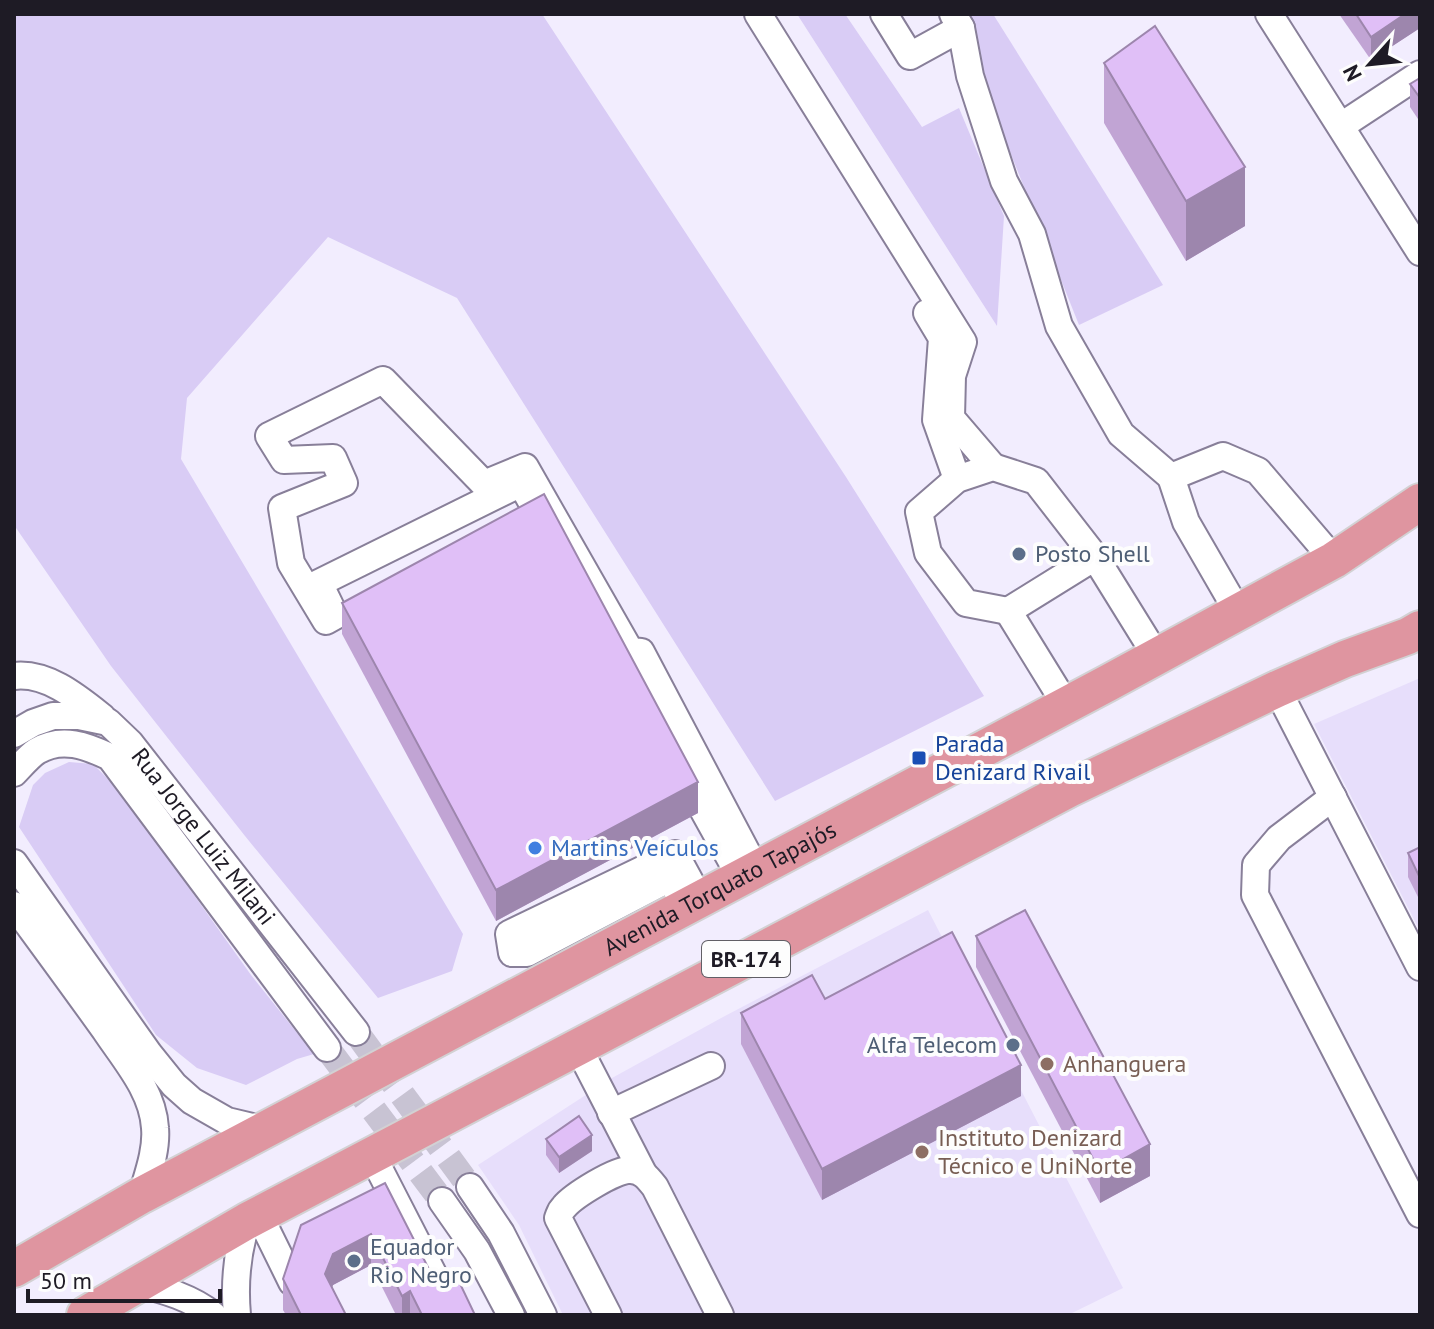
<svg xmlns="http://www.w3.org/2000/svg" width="1434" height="1329" viewBox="0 0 1434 1329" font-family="'PT Sans',sans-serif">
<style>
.built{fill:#e7defb}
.green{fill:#d9ccf5}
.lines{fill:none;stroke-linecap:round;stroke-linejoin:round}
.minor-tunnel{stroke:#c8c3d3;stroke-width:26;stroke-dasharray:26 13;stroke-linecap:butt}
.minor-casing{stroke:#887f99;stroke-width:30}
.highway-casing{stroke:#d2d1d3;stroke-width:40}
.minor{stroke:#fff;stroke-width:26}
.highway{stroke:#df95a0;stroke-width:36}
.wall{fill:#c1a4d4}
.shaded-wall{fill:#9d86ad}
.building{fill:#e0bff7;stroke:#9d86ad;stroke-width:2}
.service-dot{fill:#5c6f8a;stroke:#fdfdfd;stroke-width:3}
.transit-dot{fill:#1a4fb4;stroke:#fdfdfd;stroke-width:3}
.shop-dot{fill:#3f7fe0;stroke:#fdfdfd;stroke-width:3}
.education-dot{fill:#8d6e63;stroke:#fdfdfd;stroke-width:3}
.labels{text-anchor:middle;stroke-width:8;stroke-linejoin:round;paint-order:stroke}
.shield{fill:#fdfdfd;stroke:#615f66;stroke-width:2}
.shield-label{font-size:22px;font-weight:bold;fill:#1e1b25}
.service-label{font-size:24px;fill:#4e5e75;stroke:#fdfdfd;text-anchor:start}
.transit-label{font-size:24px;fill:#164399;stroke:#fdfdfd;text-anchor:start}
.street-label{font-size:24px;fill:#1e1b25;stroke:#fdfdfd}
.shop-label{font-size:24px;fill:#366cbe;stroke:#fdfdfd;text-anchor:start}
.education-label{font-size:24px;fill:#785e54;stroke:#fdfdfd;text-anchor:start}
</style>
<rect width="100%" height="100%" fill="#f2edfe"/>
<!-- built -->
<g class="built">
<path d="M1420,678V931L1314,724Z"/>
<path d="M928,910L1123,1288L1068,1315H563L519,1225L478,1165L612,1078L723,1017Z"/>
</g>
<!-- green -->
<g class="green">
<path d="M14,14H542L846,477L984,696L775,801L457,298L328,237L187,398L181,459L463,934L452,971L378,998L245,836L111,666L14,525Z"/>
<path d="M797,14H845L922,127L959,108L1004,216L997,326Z"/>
<path d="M955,14H993L1163,285L1079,325Z"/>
<path d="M69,762L93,764L120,791L251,975L314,1054L297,1059L246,1085L197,1068L156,1035L19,827L33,785L45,773Z"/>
</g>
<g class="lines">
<!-- minor-tunnel -->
<g class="minor-tunnel">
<path d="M356,1032L470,1187"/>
<path d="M327,1048L442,1201"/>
</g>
<defs>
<g id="minor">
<path d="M758,14L963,342L952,376L951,418L993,467"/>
<path d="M884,14L910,56L961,28"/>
<path d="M953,14L961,28L970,76L1004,181L1032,234L1059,326L1121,434L1171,477L1223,456L1258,471L1334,560"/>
<path d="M1269,14L1420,252"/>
<path d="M1341,126L1420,74"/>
<path d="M927,313L942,338L936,420L957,479"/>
<path d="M1171,477L1186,522L1238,612"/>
<path d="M548,531L521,483L319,583L335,616L326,621L291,563L282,508L344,483L333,458L284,460L269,436L383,380L484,484L525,467L630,651L641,652L756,870"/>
<path d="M1008,611L966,603L928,553L919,512L957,479L993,467L1036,481L1095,557"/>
<path d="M14,676C47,672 78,698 102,717"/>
<path d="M1277,689L1420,967"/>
<path d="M1066,705L1008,611L1095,557L1157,657"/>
<path id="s1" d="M14,734L33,723L53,716H79L108,722L130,743L356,1032"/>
<path d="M680,768L741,878"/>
<path d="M14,773C21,766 29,756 37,751C62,736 87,746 110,757L327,1048"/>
<path d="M1333,797L1279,838L1256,865L1255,895L1420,1214"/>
<path d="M14,863L149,1054L174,1085L192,1101L227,1121L265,1130"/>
<path d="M14,905C44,946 75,988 105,1030C125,1060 153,1091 155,1128C157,1150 148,1174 142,1195"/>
<path d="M686,907L670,878L527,953H512L509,934L675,854L700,900"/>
<path d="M578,1047L643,1173"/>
<path d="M611,1113L711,1066"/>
<path d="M372,1155L448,1303"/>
<path d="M470,1187L501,1233L543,1315"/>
<path d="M442,1201L477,1251L511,1315"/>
<path d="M259,1215L292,1282"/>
<path d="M139,1284C165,1290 192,1298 213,1315"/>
<path d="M237,1315C234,1282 237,1252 247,1221"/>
<path d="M608,1315L558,1218C560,1213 560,1211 564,1207C573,1196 616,1169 630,1170C642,1170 648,1178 655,1187L720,1315"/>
</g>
<g id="highway">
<path id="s2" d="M14,1269L142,1195L1108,683L1334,560L1420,502"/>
<path d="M85,1315L247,1221L1069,789L1277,689L1345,659L1408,636L1420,629"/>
</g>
</defs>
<!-- minor casing -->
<use href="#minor" class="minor-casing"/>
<!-- highway casing -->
<use href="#highway" class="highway-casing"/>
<!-- minor -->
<use href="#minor" class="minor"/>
<!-- highway -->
<use href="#highway" class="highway"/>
</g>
<!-- wall -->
<g class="wall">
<path d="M1339,14H1420V28L1371,60Z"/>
<path d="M1104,63L1245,226L1186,261L1104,123Z"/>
<path d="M1420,78V122L1410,107V84Z"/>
<path d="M342,603L698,813L496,921L342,634Z"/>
<path d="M1420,847V901L1408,877V853Z"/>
<path d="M976,936L1150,1176L1100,1203L976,967Z"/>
<path d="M825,999L1021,1096L822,1200L741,1044V1013Z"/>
<path d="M546,1139L592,1151L559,1173L546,1155Z"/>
<path d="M385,1183L434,1279L475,1315H396L371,1265L333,1285L332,1287L346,1315H286L283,1310V1279Z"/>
</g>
<!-- shaded-wall -->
<g class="shaded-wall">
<path d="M1405,14H1420V28L1371,60V37Z"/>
<path d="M1245,167V226L1186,261V201Z"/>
<path d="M698,782V813L496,921V890Z"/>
<path d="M1021,1065V1096L822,1200V1169Z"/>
<path d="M592,1135V1151L559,1173V1157Z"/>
<path d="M1150,1144V1176L1100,1203V1172Z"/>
<path d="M371,1234V1265L333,1285L325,1305V1274L333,1254Z"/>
<path d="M410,1291V1315H402V1296Z"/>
</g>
<!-- building -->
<g class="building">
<path d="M1356,14H1405L1371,37Z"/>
<path d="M1155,26L1245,167L1186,201L1104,63Z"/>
<path d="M1420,78V98L1410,84Z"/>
<path d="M544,494L698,782L496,890L342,603Z"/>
<path d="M1420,847V878L1408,853Z"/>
<path d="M1025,910L1150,1144L1100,1172L976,936Z"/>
<path d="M952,932L1021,1065L822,1169L741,1013L812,975L825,999Z"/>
<path d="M579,1116L592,1135L559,1157L546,1139Z"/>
<path d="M385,1183L434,1279L453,1269L475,1315H422L410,1291L402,1296L371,1234L333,1254L325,1274L346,1315H301L283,1279L301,1225Z"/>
</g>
<!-- markers -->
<g class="service-dot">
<circle cx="1019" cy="554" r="8"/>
<circle cx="1013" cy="1045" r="8"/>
<circle cx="354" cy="1261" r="8"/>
</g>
<rect class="transit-dot" x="911" y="750" width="16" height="16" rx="4"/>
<circle class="shop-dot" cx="535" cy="848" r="8"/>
<g class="education-dot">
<circle cx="1047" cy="1064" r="8"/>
<circle cx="922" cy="1152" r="8"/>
</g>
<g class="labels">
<!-- shield labels -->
<rect class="shield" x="702" y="941" width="88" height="36" rx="6"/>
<g class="shield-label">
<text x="746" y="967">BR-174</text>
</g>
<!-- service labels -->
<g class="service-label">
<text x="1035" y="562">Posto Shell</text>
<text x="997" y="1053" text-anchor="end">Alfa Telecom</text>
<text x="370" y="1255">Equador<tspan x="370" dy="28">Rio Negro</tspan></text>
</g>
<!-- transit labels -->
<g class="transit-label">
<text x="935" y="752">Parada<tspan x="935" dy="28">Denizard Rivail</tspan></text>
</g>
<!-- street labels -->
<g class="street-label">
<text dy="8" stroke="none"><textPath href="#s1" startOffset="248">Rua Jorge Luiz Milani</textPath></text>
<text dy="8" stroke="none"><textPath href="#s2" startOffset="802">Avenida Torquato Tapajós</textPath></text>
</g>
<!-- shop labels -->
<g class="shop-label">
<text x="551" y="856">Martins Veículos</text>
</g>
<!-- education labels -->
<g class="education-label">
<text x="1063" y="1072">Anhanguera</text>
<text x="938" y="1146">Instituto Denizard<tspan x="938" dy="28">Técnico e UniNorte</tspan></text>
</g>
</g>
<!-- border -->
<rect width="1434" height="1329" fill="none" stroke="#1e1b25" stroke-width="32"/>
<!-- north arrow -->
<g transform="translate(1370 64) rotate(243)" stroke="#fdfdfd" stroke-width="6" paint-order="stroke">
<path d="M0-6L14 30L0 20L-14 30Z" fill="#1e1b25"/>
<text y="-12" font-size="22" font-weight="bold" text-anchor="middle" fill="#1e1b25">N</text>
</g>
<!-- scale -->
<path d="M28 1289v12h192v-12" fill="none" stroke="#1e1b25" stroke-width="4"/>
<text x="40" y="1289" font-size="24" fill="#1e1b25" stroke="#fdfdfd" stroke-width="6" paint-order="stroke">50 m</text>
</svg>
